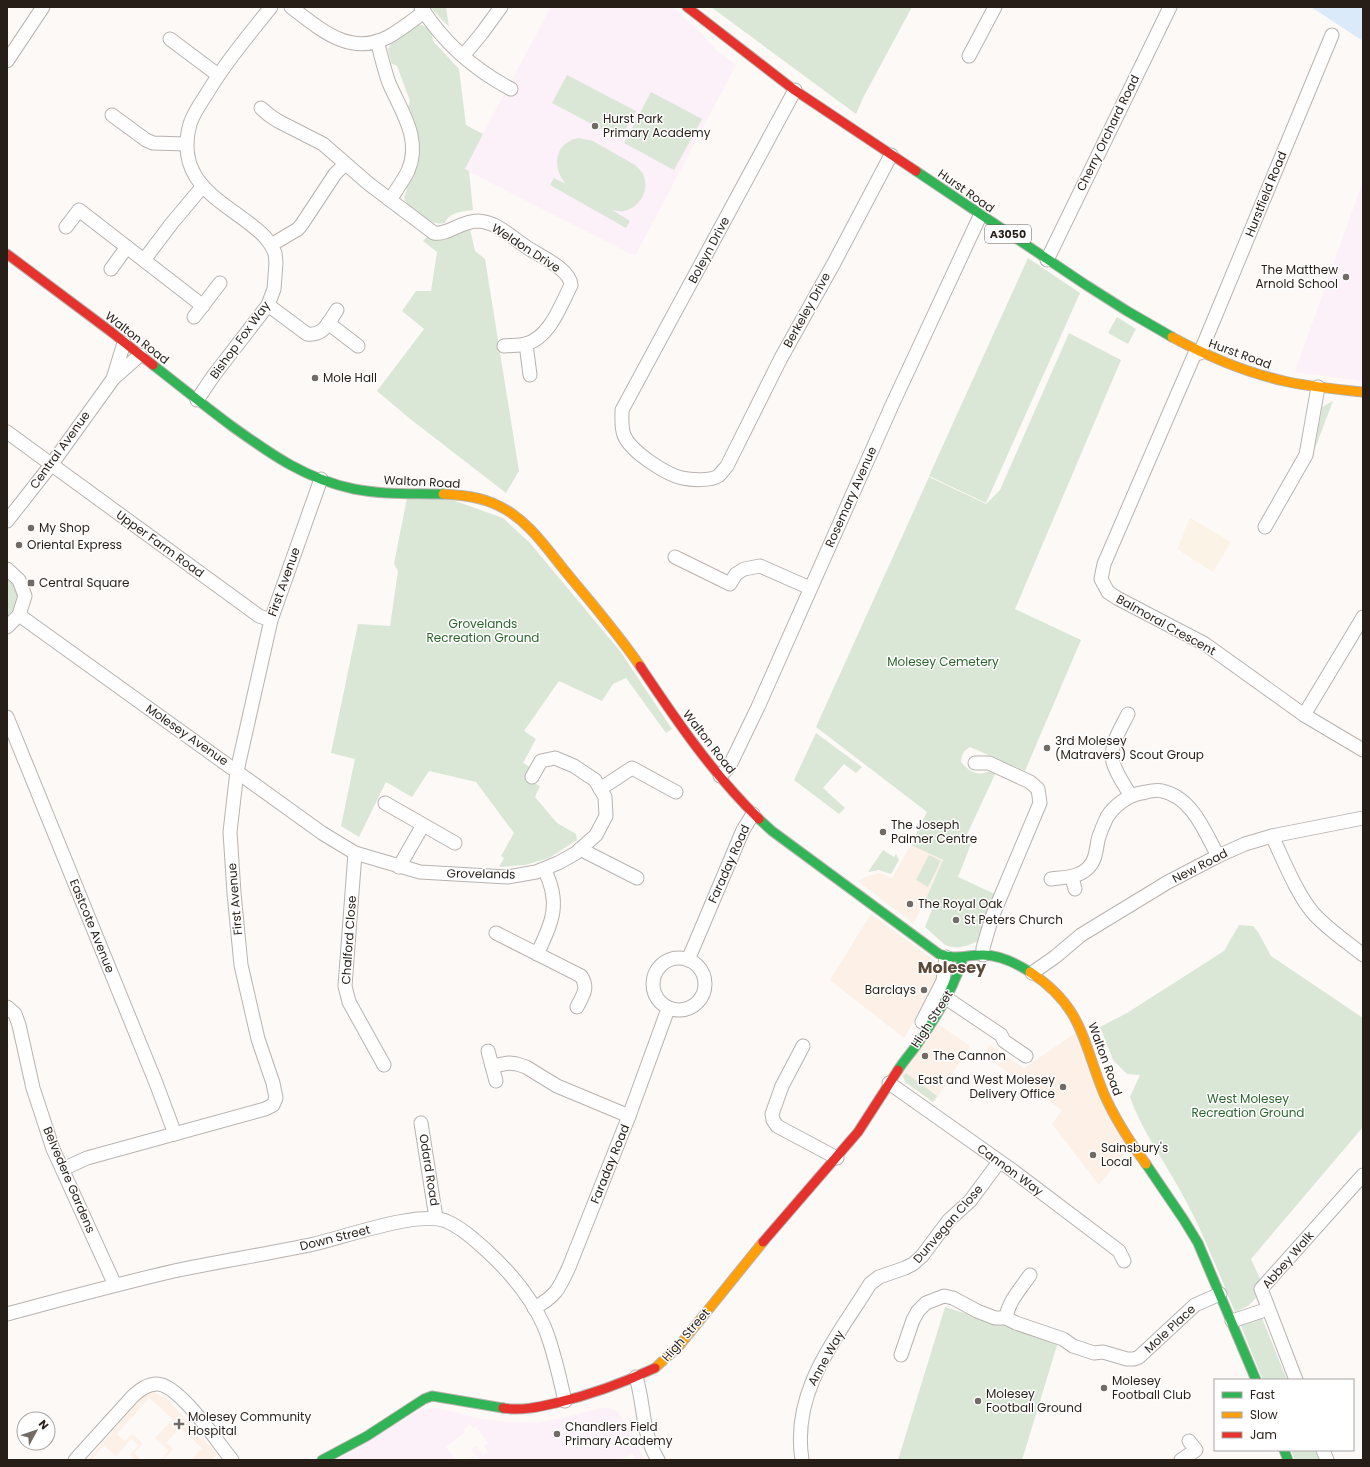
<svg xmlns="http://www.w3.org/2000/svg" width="1370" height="1467" viewBox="0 0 1370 1467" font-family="Poppins,sans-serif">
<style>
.built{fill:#fcf0e7}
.industrial{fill:#fcf3e7}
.education{fill:#fcf0f9}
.green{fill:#dae7d7}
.water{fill:#daeafb}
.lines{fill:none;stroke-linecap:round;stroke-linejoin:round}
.street-casing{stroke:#b8b3af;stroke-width:15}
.fast-casing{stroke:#b8b3af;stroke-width:11}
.slow-casing{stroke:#b8b3af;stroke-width:11}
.jam-casing{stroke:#b8b3af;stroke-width:11}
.street{stroke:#fffefe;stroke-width:13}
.fast{stroke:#30b455;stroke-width:9}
.slow{stroke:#ff9f0a;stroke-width:9}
.jam{stroke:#e5322d;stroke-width:9}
.poi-dot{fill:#726b65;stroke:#fff;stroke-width:1.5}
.labels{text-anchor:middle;stroke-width:3;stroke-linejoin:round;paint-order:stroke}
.shield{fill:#fff;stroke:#68625d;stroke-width:1}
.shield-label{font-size:11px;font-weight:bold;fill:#271e17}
.poi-label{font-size:12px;fill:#271e17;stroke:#fff;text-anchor:start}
.street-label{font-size:12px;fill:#271e17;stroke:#fff}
.park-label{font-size:12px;fill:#2d642e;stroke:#fff}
.district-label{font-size:16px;font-weight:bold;fill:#5c4938;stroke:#fff}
</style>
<rect width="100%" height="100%" fill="#fcf9f7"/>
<!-- built -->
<g class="built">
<path d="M911,845L943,860L925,901L913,923L858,881L868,876L880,873L892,878Z"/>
<path d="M871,914L935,961L939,980L904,1038L830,980Z"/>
<path d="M938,1024L970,1046L935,1101L901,1076Z"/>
<path d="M1077,1032L1127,1151L1099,1185L1052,1124L1062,1110L983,1055L990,1045L1024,1068Z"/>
<path d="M154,1392L166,1398L217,1454L211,1460H191L202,1448L180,1428L166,1443L173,1449L163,1460H161L169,1451L155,1438L173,1419L149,1398L117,1434L125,1441L132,1434L143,1444L134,1453L141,1460H135L130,1455L139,1445L131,1439L116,1456L104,1445L91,1460H88L141,1398Z"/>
</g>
<!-- industrial -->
<path class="industrial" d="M1190,518L1231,542L1213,572L1177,549Z"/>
<!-- education -->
<g class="education">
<path d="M551,7H673L704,36L716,50L736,65L635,256L464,169Z"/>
<path d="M1363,181V381L1295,372Z"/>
<path d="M429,1408H438L482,1419L506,1422L535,1423L567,1417L601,1408H608L615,1410L628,1425L644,1460H637L632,1453L620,1460H481L475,1456L473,1460H468L475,1455L471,1449L476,1446L483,1456L488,1452L484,1446L488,1443L476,1426L473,1428L470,1424L463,1430L465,1432L446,1447L455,1460H337L417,1412Z"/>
</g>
<!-- green -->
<g class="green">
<path d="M430,7H446L449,27Z"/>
<path d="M711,7H912L864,96L856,114Z"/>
<path d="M419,25C427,25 433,33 433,41L459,69L466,125L483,134L465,169L469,171L473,210C464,211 449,212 445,223C442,223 439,224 436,223C429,222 405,205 404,198C404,195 406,192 407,189L405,187L407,111L410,101L397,66L391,63L388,49L391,44Z"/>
<path d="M567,75L636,111L620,139L552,103Z"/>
<path d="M651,92L702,119L674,170L624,143Z"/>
<path d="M579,138L593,141L635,165C639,169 643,172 644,177C649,192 639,208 624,211C620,212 616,210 612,210L630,221L626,228L550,185L554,178L566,184C555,172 552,150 570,141C572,139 576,139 579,138Z"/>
<path d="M470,229L475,251L485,259L519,471L506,493L409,418L377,391L424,329L402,311L416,291H431L437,252L423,241L427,237L444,238L460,230Z"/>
<path d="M1028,258L1080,293L986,503L929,476Z"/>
<path d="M1117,317L1136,329L1128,344L1108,333Z"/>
<path d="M1069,333L1121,360L1015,609L1081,640L1025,771L970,747C963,751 962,754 961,762C967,769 974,775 984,773C989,772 992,769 997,770L964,841L971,844L958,877L997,895L980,940C968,946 958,950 945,945L925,927L932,909L927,907L929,903L925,901L943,860L911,845L927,812L816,727L929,477L986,504L1000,490Z"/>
<path d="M1333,401L1314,451L1322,407Z"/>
<path d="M441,496L503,518L530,543L620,651L672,729L666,733L626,678L613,684L602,701L559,681L524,731L536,739L523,763L530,767L524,778L540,786L535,797L557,823L576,834L577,840L549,858L525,865L499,867L504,858L501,856L514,833L476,782L429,771L412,797L386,782L359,837L341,826L355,759L331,753L358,624L390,626L398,571L394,564L407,498Z"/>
<path d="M7,578C18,586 22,601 15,614C13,616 9,618 7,620Z"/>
<path d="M816,733L862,767L856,773L844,764L823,788L845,808L839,814L794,780Z"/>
<path d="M883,850L894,857L896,854L899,860L891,874L879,870L868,872Z"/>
<path d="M929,855L941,861L928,887L916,880Z"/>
<path d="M1239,925L1253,926L1258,932L1271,956L1363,1018V1127L1251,1259L1261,1281L1254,1288L1256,1298L1248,1306L1235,1312C1217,1269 1201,1226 1177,1185C1161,1156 1141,1129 1130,1097L1140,1075L1127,1074L1113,1060L1100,1027L1127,1013L1224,951Z"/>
<path d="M906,1073L937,1096L933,1102L905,1082L903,1076Z"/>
<path d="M945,1307L1058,1342L1022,1460H898Z"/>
<path d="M1257,1317L1262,1318L1287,1380H1263L1241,1326L1243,1323Z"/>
<path d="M1291,1450H1315L1319,1460H1295Z"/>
</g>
<!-- water -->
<path class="water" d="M1311,7H1363V41Z"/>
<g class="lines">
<defs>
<g id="street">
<path d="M291,7C320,29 350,57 388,37C401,30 413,20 424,12"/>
<path d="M421,7C443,42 475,70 511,89"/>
<path d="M170,39L218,75"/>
<path d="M377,41C381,55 384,69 389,83C401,111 422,139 408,171C403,181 396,190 390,200"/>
<path d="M463,56L482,33L501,7"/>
<path d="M969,56L995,7"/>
<path d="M7,61L43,7"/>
<path d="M795,90L622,410C622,418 621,427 624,435C630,451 665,474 682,478C691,480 711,481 718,476C721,474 724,469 727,466L781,358L834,263L891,155"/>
<path d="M261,108L269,115L278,121L323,144L369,184L434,233C448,235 461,221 478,221C498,222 512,238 528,248C540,256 570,269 571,285C561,305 549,339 525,344C518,346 511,345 504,346"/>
<path d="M112,115L146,140L153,143L187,144"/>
<path d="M66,227L79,210L203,306"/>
<path d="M271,245L298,229L302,224L335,174L345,164"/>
<path d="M144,260L172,223L203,186"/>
<path d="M1047,260L1170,7"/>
<path d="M111,269L127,247"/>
<path d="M268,305L307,334C324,336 328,323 337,310"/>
<path d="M194,317L220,283"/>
<path d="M328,323L358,346"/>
<path d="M526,344L530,375"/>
<path d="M1196,351L1104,564L1101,579L1108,592L1117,598L1205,644L1304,715L1363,750"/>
<path d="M1200,353L1332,35"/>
<path d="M113,379L124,343"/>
<path d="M197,400L214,375L268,305L274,289L276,263L275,253L271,245L265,237C245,216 212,202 196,177C186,161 185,142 190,124C193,114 200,104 206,95C225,63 248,36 271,7"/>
<path d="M7,432L259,616L271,620"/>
<path d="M7,521L51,465L113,379L140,355"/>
<path d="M1265,527L1306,455L1318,387"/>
<path d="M675,557L730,584L736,574L744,569L760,566L810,588"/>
<path d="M7,569L19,580L25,596L19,615L7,627"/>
<path d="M19,615L322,833L355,853L420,872L507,877L536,872L558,863L576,853L596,835L606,816L605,797L595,780L574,766L555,758L541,761L532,777"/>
<path d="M1128,714C1121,728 1109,746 1113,762C1116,774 1125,786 1131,796"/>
<path d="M1304,715L1363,617"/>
<path d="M7,717L156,1083L175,1134"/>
<path d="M975,763H989L1030,782L1038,789L1040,803L992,917L983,948V955"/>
<path d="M720,776L728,768L731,763L758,707L893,403L980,216"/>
<path d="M600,789L632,768L676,792"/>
<path d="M385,803L455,843"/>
<path d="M1272,836C1283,859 1298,897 1315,915C1329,930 1347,942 1363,955"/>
<path d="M580,849L637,878"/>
<path d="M355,853L345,986L349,1002L384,1065"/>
<path d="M399,867L423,825"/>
<path d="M1072,877L1075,889"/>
<path d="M1051,879C1065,877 1078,878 1088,868C1096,860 1096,850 1098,840C1100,832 1104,824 1107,817C1114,806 1128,795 1141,793C1147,792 1156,789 1162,791C1192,797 1205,832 1218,856"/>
<path d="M496,933L581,976C589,988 583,995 577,1007"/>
<path d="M537,954C553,922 561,902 544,869"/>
<circle cx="679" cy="984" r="26"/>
<path d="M688,960L743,830L753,814"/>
<path d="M1032,973L1055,957L1081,935L1168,882L1218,856L1245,844L1272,836L1363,818"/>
<path d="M946,998L1001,1035L1004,1041L1026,1056"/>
<path d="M7,1007L15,1014L19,1025L33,1088L53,1149L115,1285"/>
<path d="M922,1022L943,981L946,957"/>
<path d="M803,1046L782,1086L772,1114L773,1120L777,1126L837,1158"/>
<path d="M488,1051L496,1081"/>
<path d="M492,1066L509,1063L517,1064L526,1067L557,1086L629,1116"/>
<path d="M889,1083L1012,1170L1119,1251L1124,1261"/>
<path d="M421,1123L436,1218"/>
<path d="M63,1169L87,1158L265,1109L273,1105L276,1098L273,1083L258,1039L241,965L234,893L230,832L237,771L271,620L321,479"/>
<path d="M534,1308C556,1296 559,1289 569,1267L629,1116L668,1009"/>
<path d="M7,1314C63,1299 118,1284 174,1271C221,1261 268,1254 314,1244C345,1237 419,1210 446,1221C462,1228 475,1240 487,1251C510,1272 531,1297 544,1326C554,1350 559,1376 565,1401"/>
<path d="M1006,1318C1008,1302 1021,1288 1030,1275"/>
<path d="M1232,1321L1268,1309"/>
<path d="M901,1355L913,1320L918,1311L926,1303L944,1296L953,1298L977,1311L995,1318H1006L1016,1323L1063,1339L1073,1346L1094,1353L1103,1352L1127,1359H1134L1139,1357L1195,1305L1220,1294"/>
<path d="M636,1377C645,1406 641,1432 658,1460"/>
<path d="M1296,1380L1261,1289L1363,1175"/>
<path d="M1323,1450L1327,1460"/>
<path d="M75,1460L133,1396C140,1390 147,1384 157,1384C179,1384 218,1443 232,1460"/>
<path d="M802,1460C791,1391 836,1339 870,1284L879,1277L905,1268L913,1264L922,1256L949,1220L970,1201L999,1162"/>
<path d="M1181,1460L1196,1450L1189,1441"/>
</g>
<g id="fast">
<path d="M916,171L1086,285L1127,311L1172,337"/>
<path d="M153,365C180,386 206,407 233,427C272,455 306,479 354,489C384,495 413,493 443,494"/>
<path d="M759,819L772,831L939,954C954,960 967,955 983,955C1000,955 1016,963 1030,972"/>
<path d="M898,1070C905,1059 913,1051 920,1040C938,1015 954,987 963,958"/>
<path d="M1146,1164L1184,1220L1198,1243L1256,1380"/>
<path d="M1284,1450L1288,1460"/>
<path d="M322,1460L367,1436L424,1399L432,1396L503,1408"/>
</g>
<g id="slow">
<path d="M1172,337C1207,356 1244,372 1284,381C1310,387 1336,389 1363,392"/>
<path d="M443,494C462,495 482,497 499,506C529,520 549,552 570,577C594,606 619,635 640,666"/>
<path d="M1030,972C1083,1007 1082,1040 1104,1094C1115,1119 1130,1142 1146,1164"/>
<path d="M655,1368L679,1346L763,1242"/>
</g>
<g id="jam">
<path d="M687,7L793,89L916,171"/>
<path d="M7,254L110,331L153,365"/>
<path d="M640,666C676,720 712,773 759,819"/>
<path d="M763,1242L858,1132L898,1070"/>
<path d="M503,1408C521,1411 539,1407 556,1403C590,1395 623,1383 655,1368"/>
</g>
</defs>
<!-- street casing -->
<use href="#street" class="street-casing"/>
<!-- fast casing -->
<use href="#fast" class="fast-casing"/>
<!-- slow casing -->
<use href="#slow" class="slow-casing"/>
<!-- jam casing -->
<use href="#jam" class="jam-casing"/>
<!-- street -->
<use href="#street" class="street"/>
<!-- fast -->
<use href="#fast" class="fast"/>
<!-- slow -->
<use href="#slow" class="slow"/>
<!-- jam -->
<use href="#jam" class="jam"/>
</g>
<!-- markers -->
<g class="poi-dot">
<circle cx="595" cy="126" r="4"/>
<circle cx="1346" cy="277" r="4"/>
<circle cx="315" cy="378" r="4"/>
<circle cx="31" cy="528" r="4"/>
<circle cx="19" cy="545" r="4"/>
<rect x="27" y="579" width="8" height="8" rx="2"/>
<circle cx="1047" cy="748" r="4"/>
<circle cx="883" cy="832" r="4"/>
<circle cx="910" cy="904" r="4"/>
<circle cx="956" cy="920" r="4"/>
<circle cx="924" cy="990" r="4"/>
<circle cx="925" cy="1056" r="4"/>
<circle cx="1063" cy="1087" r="4"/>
<circle cx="1093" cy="1155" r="4"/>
<circle cx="1104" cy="1388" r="4"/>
<circle cx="978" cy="1401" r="4"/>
<path d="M177 1418h4v4h4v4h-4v4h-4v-4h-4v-4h4z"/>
<circle cx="557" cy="1434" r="4"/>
</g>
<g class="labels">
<!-- shield labels -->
<rect class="shield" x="985" y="225" width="46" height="18" rx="3"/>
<g class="shield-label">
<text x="1008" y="238">A3050</text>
</g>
<!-- poi labels -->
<g class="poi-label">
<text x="603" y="123">Hurst Park<tspan x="603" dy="14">Primary Academy</tspan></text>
<text x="1338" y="274" text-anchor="end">The Matthew<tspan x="1338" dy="14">Arnold School</tspan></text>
<text x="323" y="382">Mole Hall</text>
<text x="39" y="532">My Shop</text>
<text x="27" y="549">Oriental Express</text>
<text x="39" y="587">Central Square</text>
<text x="1055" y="745">3rd Molesey<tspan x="1055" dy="14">(Matravers) Scout Group</tspan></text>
<text x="891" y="829">The Joseph<tspan x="891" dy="14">Palmer Centre</tspan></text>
<text x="918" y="908">The Royal Oak</text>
<text x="964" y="924">St Peters Church</text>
<text x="916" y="994" text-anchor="end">Barclays</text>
<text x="933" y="1060">The Cannon</text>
<text x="1055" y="1084" text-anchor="end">East and West Molesey<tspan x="1055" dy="14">Delivery Office</tspan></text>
<text x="1101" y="1152">Sainsbury's<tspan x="1101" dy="14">Local</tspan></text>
<text x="1112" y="1385">Molesey<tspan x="1112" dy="14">Football Club</tspan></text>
<text x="986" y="1398">Molesey<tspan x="986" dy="14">Football Ground</tspan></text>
<text x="188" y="1421">Molesey Community<tspan x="188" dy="14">Hospital</tspan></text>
<text x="565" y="1431">Chandlers Field<tspan x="565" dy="14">Primary Academy</tspan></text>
</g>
<!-- street labels -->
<g class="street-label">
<text transform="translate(1108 133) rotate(-64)" y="4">Cherry Orchard Road</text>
<text transform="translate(966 191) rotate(35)" y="4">Hurst Road</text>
<text transform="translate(1266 194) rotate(-68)" y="4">Hurstfield Road</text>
<text transform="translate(526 248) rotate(33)" y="4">Weldon Drive</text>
<text transform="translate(709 250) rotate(-62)" y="4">Boleyn Drive</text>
<text transform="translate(807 310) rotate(-61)" y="4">Berkeley Drive</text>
<text transform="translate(137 338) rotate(38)" y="4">Walton Road</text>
<text transform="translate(240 340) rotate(-54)" y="4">Bishop Fox Way</text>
<text transform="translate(1240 354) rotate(20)" y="4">Hurst Road</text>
<text transform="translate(60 450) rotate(-54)" y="4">Central Avenue</text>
<text transform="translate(422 482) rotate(3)" y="4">Walton Road</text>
<text transform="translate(851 497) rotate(-66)" y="4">Rosemary Avenue</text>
<text transform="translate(160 544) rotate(36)" y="4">Upper Farm Road</text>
<text transform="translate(284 582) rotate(-70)" y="4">First Avenue</text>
<text transform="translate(1166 625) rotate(29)" y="4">Balmoral Crescent</text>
<text transform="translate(187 735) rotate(35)" y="4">Molesey Avenue</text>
<text transform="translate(709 742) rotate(52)" y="4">Walton Road</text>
<text transform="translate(729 864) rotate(-66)" y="4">Faraday Road</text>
<text transform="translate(1200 866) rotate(-27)" y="4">New Road</text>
<text transform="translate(481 874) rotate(1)" y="4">Grovelands</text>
<text transform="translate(235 899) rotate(-95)" y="4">First Avenue</text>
<text transform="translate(92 926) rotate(68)" y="4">Eastcote Avenue</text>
<text transform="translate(349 940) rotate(-86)" y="4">Chalford Close</text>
<text transform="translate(932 1019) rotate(-57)" y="4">High Street</text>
<text transform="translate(1105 1059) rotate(70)" y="4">Walton Road</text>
<text transform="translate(610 1164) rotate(-68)" y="4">Faraday Road</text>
<text transform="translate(429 1170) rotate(81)" y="4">Odard Road</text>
<text transform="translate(1010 1170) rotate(36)" y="4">Cannon Way</text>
<text transform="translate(69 1180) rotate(67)" y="4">Belvedere Gardens</text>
<text transform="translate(948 1224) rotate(-49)" y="4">Dunvegan Close</text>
<text transform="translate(335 1238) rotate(-14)" y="4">Down Street</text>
<text transform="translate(1288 1260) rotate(-49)" y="4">Abbey Walk</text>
<text transform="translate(1170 1329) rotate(-43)" y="4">Mole Place</text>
<text transform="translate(686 1335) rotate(-49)" y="4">High Street</text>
<text transform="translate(826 1358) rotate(-61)" y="4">Anne Way</text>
</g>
<!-- park labels -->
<g class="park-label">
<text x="483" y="628">Grovelands<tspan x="483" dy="14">Recreation Ground</tspan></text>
<text x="943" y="666">Molesey Cemetery</text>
<text x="1248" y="1103">West Molesey<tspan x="1248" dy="14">Recreation Ground</tspan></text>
</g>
<!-- district labels -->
<g class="district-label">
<text x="952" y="973">Molesey</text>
</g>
</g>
<!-- border -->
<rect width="1370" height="1467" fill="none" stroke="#271e17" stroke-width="16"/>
<!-- legend -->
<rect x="1214" y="1379" width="140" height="72" fill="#ffffff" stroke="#a9a5a2"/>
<rect x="1222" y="1392" width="20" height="6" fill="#30b455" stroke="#a9a5a2"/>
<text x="1250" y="1399" font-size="12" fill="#271e17">Fast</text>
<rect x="1222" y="1412" width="20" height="6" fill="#ff9f0a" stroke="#a9a5a2"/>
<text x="1250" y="1419" font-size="12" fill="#271e17">Slow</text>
<rect x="1222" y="1432" width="20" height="6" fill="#e5322d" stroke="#a9a5a2"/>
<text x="1250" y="1439" font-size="12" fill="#271e17">Jam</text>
<!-- north arrow -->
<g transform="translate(36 1431) rotate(50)"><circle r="19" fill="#ffffff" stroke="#a9a5a2"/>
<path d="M0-3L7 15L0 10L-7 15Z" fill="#726b65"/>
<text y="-6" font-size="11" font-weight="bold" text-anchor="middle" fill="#271e17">N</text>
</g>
</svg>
